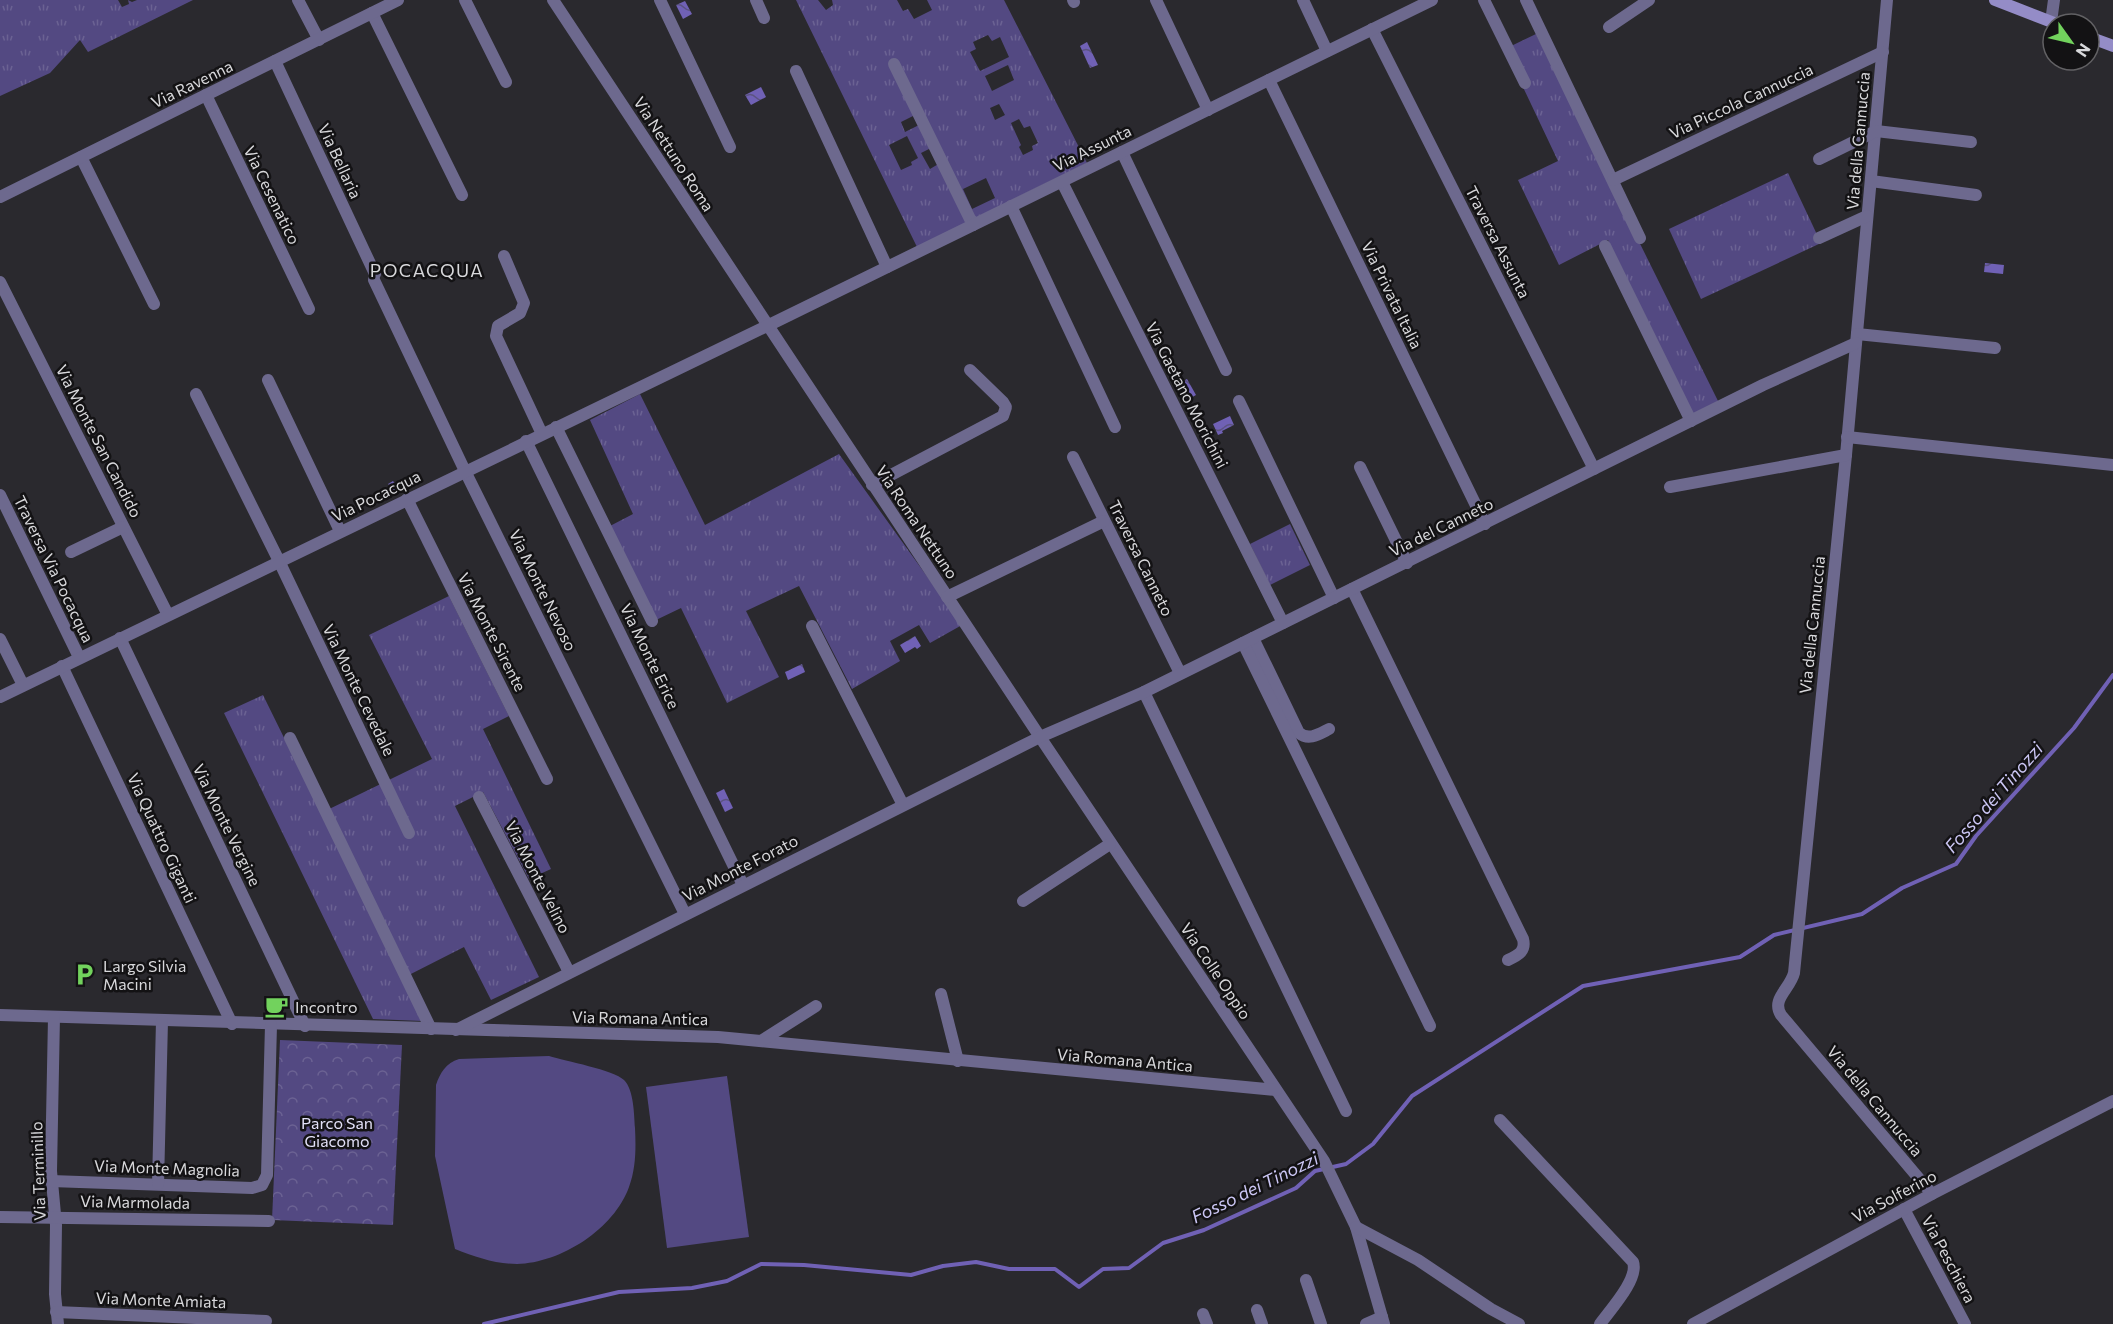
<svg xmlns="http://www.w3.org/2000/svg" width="2113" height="1324" viewBox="0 0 2113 1324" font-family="Commissioner,sans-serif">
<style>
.grass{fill:url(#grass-tufts);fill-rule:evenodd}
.park{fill:url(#park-crowns)}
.pitch{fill:#534982}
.water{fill:url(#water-waves)}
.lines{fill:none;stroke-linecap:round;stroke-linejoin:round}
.stream{stroke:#7061b5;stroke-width:4}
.street{stroke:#6d698e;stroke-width:12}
.secondary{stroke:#948cc7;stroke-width:12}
.labels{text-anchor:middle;stroke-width:5;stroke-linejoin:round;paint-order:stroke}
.street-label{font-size:16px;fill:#d8d8db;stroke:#131214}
.poi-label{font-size:16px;fill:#d8d8db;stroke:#131214;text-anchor:start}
.park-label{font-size:16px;fill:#e3e1f8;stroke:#131214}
.neighbourhood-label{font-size:18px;letter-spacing:1.5px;fill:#d8d8db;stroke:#131214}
.water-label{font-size:18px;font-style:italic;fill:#cbc6f4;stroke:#131214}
</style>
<defs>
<pattern id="grass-tufts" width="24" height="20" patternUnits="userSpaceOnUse" patternTransform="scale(1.5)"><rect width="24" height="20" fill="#534982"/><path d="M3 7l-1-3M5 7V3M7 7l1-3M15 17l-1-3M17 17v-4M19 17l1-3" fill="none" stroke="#6b6293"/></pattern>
<pattern id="park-crowns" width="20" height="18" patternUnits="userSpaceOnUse" patternTransform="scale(1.5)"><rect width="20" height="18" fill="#534982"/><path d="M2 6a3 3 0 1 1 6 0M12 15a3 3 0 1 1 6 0" fill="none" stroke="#6b6293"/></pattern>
<pattern id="water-waves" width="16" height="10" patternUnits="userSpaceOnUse" patternTransform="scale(1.5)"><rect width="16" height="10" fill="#7061b5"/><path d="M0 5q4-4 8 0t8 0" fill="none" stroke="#5b5381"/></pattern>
</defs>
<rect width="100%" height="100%" fill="#2a292e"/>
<!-- grass -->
<g class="grass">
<path d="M0,0H118L122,7L129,4L128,0L132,2L137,0H193L88,52L80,40L50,73L0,96Z"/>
<path d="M796,0H818L826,10L833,5L832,0H897L903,11L908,9L914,19L932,10L927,0H1004L1087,163L917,247ZM988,35L992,41L1000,37L1009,57L980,71L970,52L976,49L973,42ZM1008,65L1014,80L992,91L985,76ZM999,104L1005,115L995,120L990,108ZM915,115L919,125L905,132L901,122ZM1019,119L1024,128L1030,126L1038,143L1032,146L1033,150L1023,155L1019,147L1021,145L1011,123ZM907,136L918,158L911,162L912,165L901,170L889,145ZM931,148L940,163L930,169L921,153ZM986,178L995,198L972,209L963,189Z"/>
<path d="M1536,34L1719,403L1694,415L1608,240L1559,265L1518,180L1558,161L1505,49Z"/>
<path d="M1788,173L1821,243L1701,299L1669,229Z"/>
<path d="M640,394L705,525L839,454L962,625L930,643L919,625L890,641L900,661L852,689L799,586L746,611L779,677L727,703L681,608L656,620L610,526L633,514L590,420Z"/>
<path d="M1290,524L1310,565L1270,585L1250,544Z"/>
<path d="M449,596L509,716L483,729L551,869L529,879L483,792L455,806L539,977L491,1000L464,947L401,979L423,1021L373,1019L224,713L263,695L321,813L432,759L369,635Z"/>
</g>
<!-- park -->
<path class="park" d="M280,1040L402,1045L393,1225L272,1220Z"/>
<!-- pitch -->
<g class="pitch">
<path d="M549,1056C565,1061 614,1070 624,1080C634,1090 634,1114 635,1128C636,1148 636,1168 629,1187C614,1229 561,1263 517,1264C495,1264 476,1257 455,1249L435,1156L436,1085C440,1073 446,1063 459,1059Z"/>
<path d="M727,1076L749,1237L667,1248L646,1087Z"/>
</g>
<!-- water -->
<g class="water">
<path d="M685,1L692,14L683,19L676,5Z"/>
<path d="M1087,42L1098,65L1090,68L1080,46Z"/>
<path d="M761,87L766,97L751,105L745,95Z"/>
<path d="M1985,263L2004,265L2003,274L1984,272Z"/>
<path d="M1187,379L1196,395L1185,401L1177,384Z"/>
<path d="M1230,416L1234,425L1222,431L1223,433L1218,435L1213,424Z"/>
<path d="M406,480L410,487L394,495L388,484L393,481L396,485Z"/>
<path d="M915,636L921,646L917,649L915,647L905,653L900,645Z"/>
<path d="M802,664L805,672L788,680L785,672Z"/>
<path d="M724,789L733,808L725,812L716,793Z"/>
</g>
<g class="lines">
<!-- stream -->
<path class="stream" d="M484,1324L619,1292L692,1288L727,1281L761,1264L804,1265L911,1275L943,1266L976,1262L1009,1269H1055L1079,1287L1103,1269L1129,1268L1163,1243L1204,1230L1296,1188L1315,1171L1346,1164L1373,1144L1412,1096L1583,986L1740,957L1774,935L1862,914L1902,888L1956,864L1976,836L2074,728L2113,675"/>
<!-- street -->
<g class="street">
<path d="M298,0L319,40"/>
<path d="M465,0L506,82"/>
<path d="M553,0L1040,737L1324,1161L1356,1227L1384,1324"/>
<path d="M660,0L730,147"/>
<path d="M756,0L764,18"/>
<path d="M1073,0L1074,2"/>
<path d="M1156,0L1208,110"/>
<path d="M1303,0L1327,51"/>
<path d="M1484,0L1525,83"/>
<path d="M1526,0L1640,238"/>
<path d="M1887,0L1846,455L1794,973C1790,989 1771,999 1781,1015L1932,1194"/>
<path d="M372,13L462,195"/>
<path d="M2051,22L2054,0"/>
<path d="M1609,27L1649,0"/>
<path d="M1372,29L1594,469"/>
<path d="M275,61L375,274"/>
<path d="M894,64L973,225"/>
<path d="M796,71L887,267"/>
<path d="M1269,80L1485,524"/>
<path d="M206,95L309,309"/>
<path d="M1122,152L1226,370"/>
<path d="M81,157L154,304"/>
<path d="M1819,159L1876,131L1971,142"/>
<path d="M1613,180L1883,52"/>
<path d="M1871,181L1976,195"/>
<path d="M1062,182L1283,623"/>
<path d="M0,197L398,0"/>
<path d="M1011,206L1115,427"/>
<path d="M1819,238L1867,216"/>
<path d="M1605,246L1691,421"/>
<path d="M504,256L524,303L520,313L498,326L496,336L542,434"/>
<path d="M374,280L465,471L685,914"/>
<path d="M0,282L168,615"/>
<path d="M1857,334L1995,348"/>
<path d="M268,380L340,531"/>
<path d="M196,394L279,561L409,833"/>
<path d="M1239,401L1334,598"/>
<path d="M556,427L652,621"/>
<path d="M1847,437L2113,465"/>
<path d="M526,441L743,885"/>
<path d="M1073,457L1180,673"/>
<path d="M1360,467L1407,563"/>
<path d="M872,485L1003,416L1006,407L1003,402L970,370"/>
<path d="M1670,487L1846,455"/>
<path d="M0,495L79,657"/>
<path d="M407,499L547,779"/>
<path d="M71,552L123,527"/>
<path d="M1352,589L1523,939C1526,951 1519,955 1508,960"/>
<path d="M947,597L1104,521"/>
<path d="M812,626L903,805"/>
<path d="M120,638L305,1026"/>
<path d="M1253,638L1299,733C1309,741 1319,734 1329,729"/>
<path d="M0,639L23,685"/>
<path d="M1243,643L1430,1026"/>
<path d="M62,666L232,1024"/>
<path d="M1144,692L1346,1111"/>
<path d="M0,697L767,326L1432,0"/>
<path d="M290,738L431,1029"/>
<path d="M479,797L569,972"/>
<path d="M1023,901L1110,844"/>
<path d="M941,994L958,1061"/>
<path d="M0,1015L718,1037L1276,1090"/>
<path d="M54,1017L51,1171L56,1225L55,1294L58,1324"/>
<path d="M456,1030L1040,737L1144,692L1763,385L1856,343"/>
<path d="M761,1041L816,1006"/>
<path d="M1500,1120L1633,1262C1639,1279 1610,1310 1600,1324"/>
<path d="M51,1181L252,1188L262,1185L267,1175L271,1025"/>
<path d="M158,1184L162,1021"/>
<path d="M1904,1209L1965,1324"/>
<path d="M0,1217L269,1221"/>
<path d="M1356,1227L1418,1260L1491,1309L1519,1324"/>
<path d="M1306,1280L1321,1324"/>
<path d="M1257,1310L1262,1324"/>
<path d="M56,1312L266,1321"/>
<path d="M1203,1314L1207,1324"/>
<path d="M1366,1324L1382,1317"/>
<path d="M1693,1324L1932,1194L2113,1101"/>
</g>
<!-- secondary -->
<g class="secondary">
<path d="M1995,0L2057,24"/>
<path d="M2089,37L2113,46"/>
</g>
</g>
<!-- icons -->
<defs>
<symbol id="parking-bare" viewBox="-9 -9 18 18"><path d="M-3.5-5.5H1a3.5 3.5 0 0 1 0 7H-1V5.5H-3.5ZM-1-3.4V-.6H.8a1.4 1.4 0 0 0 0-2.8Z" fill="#72d25d" stroke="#131214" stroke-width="2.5" paint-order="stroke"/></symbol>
<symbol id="cafe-bare" viewBox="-9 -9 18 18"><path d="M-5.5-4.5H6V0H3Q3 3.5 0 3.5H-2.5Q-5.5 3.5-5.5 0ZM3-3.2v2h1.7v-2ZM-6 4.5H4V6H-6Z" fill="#72d25d" stroke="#131214" stroke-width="2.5" paint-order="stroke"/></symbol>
</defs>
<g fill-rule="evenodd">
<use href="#parking-bare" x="68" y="958" width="33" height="33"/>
<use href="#cafe-bare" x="260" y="990" width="33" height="33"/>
</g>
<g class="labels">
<!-- street labels -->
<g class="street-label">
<text transform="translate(192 84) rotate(-26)" y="6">Via Ravenna</text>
<text transform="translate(1741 101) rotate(-25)" y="6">Via Piccola Cannuccia</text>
<text transform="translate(1858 141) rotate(-85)" y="6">Via della Cannuccia</text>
<text transform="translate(1092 148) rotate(-26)" y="6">Via Assunta</text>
<text transform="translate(674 154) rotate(57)" y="6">Via Nettuno Roma</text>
<text transform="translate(340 161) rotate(65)" y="6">Via Bellaria</text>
<text transform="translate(272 195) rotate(64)" y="6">Via Cesenatico</text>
<text transform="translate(1498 242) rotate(63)" y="6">Traversa Assunta</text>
<text transform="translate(1392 295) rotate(64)" y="6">Via Privata Italia</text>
<text transform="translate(1187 395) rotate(63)" y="6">Via Gaetano Morichini</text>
<text transform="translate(99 441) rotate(63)" y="6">Via Monte San Candido</text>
<text transform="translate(376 496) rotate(-26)" y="6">Via Pocacqua</text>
<text transform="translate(917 522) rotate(56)" y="6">Via Roma Nettuno</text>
<text transform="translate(1441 527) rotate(-26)" y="6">Via del Canneto</text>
<text transform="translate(1141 558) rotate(64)" y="6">Traversa Canneto</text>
<text transform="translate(54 569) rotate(64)" y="6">Traversa Via Pocacqua</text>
<text transform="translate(543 590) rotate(64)" y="6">Via Monte Nevoso</text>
<text transform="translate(1812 625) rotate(-84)" y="6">Via della Cannuccia</text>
<text transform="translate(492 632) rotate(63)" y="6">Via Monte Sirente</text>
<text transform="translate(650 656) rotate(64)" y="6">Via Monte Erice</text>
<text transform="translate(359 690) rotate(64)" y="6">Via Monte Cevedale</text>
<text transform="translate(227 825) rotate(64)" y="6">Via Monte Vergine</text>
<text transform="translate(162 838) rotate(65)" y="6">Via Quattro Giganti</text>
<text transform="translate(740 868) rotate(-27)" y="6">Via Monte Forato</text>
<text transform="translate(538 877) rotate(63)" y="6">Via Monte Velino</text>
<text transform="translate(1216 971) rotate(56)" y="6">Via Colle Oppio</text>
<text transform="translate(640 1018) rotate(1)" y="6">Via Romana Antica</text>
<text transform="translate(1125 1060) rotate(5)" y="6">Via Romana Antica</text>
<text transform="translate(1875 1101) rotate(50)" y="6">Via della Cannuccia</text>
<text transform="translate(167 1168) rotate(2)" y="6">Via Monte Magnolia</text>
<text transform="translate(38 1171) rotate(-92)" y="6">Via Terminillo</text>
<text transform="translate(1894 1196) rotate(-28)" y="6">Via Solferino</text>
<text transform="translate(135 1202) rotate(1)" y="6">Via Marmolada</text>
<text transform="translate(1949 1259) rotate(62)" y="6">Via Peschiera</text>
<text transform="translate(161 1300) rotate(2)" y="6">Via Monte Amiata</text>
</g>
<!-- poi labels -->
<g class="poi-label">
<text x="103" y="972">Largo Silvia<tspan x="103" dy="18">Macini</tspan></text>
<text x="295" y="1013">Incontro</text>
</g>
<!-- park labels -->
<g class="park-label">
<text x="337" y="1129">Parco San<tspan x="337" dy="18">Giacomo</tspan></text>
</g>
<!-- neighbourhood labels -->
<g class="neighbourhood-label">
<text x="427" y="277">POCACQUA</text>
</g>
<!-- water labels -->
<g class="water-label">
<text transform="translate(1994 798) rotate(-49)" y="6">Fosso dei Tinozzi</text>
<text transform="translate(1255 1188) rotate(-26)" y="6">Fosso dei Tinozzi</text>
</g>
</g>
<!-- north arrow -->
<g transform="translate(2071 42) rotate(124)"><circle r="28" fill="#131214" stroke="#626164" stroke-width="1.5"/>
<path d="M0-4.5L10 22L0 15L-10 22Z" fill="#72d25d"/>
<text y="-9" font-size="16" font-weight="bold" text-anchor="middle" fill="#d8d8db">N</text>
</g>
</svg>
